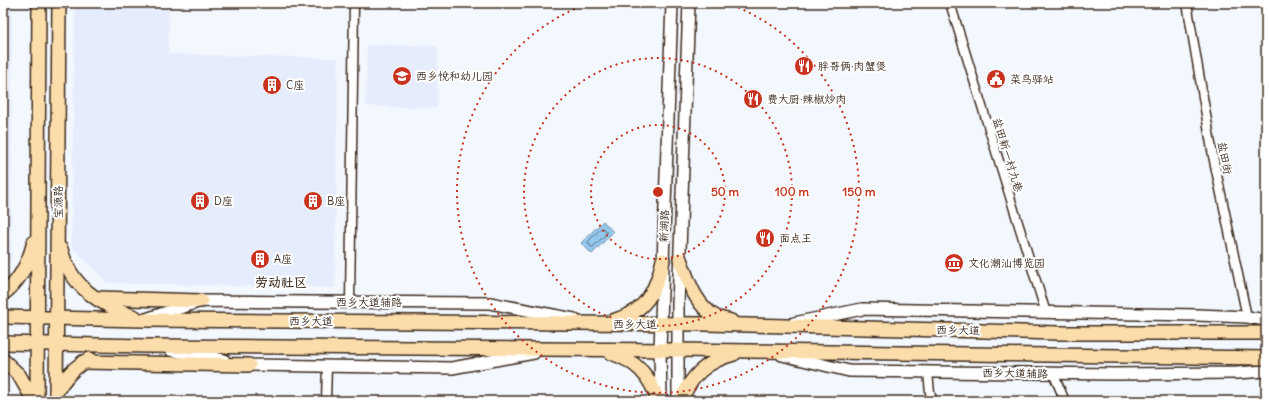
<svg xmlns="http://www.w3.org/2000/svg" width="1269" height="404" viewBox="0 0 1269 404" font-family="Delius,'LXGW WenKai TC',sans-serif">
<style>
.built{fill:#e5edfd}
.water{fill:#92c9f0;stroke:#6f899c}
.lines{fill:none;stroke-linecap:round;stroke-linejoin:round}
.shore{stroke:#5e6a72;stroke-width:1}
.street-casing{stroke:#3b2a1e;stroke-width:11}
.secondary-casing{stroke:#3b2a1e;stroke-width:14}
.primary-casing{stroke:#3b2a1e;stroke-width:16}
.street{stroke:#fff;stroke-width:8}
.secondary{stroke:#fff;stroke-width:11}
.primary{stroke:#fbddab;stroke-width:13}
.ring{fill:none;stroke:#c8321e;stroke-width:2;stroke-dasharray:2 4}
.labels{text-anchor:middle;stroke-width:4;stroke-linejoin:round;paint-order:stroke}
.poi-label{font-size:11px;fill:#3b2a1e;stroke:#fff;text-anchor:start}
.street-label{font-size:11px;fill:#3b2a1e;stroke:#fff}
.quarter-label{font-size:13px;font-weight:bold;fill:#3b2a1e;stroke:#fff}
.centre{fill:#c8321e;stroke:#fff;stroke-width:2}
.ring-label{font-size:12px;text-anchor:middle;font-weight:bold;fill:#c8321e;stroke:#fff;stroke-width:4;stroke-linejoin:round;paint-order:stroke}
</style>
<rect width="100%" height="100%" fill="#f3f7fe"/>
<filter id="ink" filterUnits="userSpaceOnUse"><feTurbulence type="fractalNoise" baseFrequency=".025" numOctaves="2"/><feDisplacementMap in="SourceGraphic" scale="8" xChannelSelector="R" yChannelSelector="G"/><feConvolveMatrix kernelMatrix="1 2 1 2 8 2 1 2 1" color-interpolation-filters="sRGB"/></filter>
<g filter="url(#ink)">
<!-- built -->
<g class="built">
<path d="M3,3H12L11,261L3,269Z"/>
<path d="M75,3H169L168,54L338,58L335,288L107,283L71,246Z"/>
<path d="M367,45L438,46L437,108L366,106Z"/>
</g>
<!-- water -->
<path class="water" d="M603,221L613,232L592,254L581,243Z"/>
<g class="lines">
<!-- shore -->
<path class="shore" d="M602,228L606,231L607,233L593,247H591L588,242Z"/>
<defs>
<g id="street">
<path d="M950,3L1046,313"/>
<path d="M1187,3L1213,156L1247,317"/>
<path d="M350,302L354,3"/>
<path d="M928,372L930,393L933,401"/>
<path d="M1053,373L1065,401"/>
<path d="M326,401L327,366"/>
</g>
<g id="secondary">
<path d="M149,318L201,301L311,302L490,303L574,319"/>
<path d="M794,323L862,309L1197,315L1247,317L1266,320"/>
<path d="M170,350L224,360"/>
<path d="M782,355L849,371L1114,374L1237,373L1266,371"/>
<path d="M241,364L249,365L452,368L534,353"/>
<path d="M661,401L660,350L672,3"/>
<path d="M678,401V305L689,3"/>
</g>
<g id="primary">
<path d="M61,249C70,287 101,305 135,317"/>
<path d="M680,259C688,280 695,305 716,317C721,319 727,320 731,321"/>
<path d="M3,294C20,281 29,262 34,242"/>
<path d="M98,298L201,301"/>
<path d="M3,317L143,320L706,324L1059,333H1266"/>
<path d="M613,321C621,318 631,315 638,309C653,297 659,278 663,260"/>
<path d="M3,343L146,346L677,350L1266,358"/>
<path d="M611,353C636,361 650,375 658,401"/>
<path d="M3,360L19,375L34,401"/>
<path d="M83,362L249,365"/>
<path d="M56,392C65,378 74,366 90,359"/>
<path d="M37,401L39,3"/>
<path d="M56,401L59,3"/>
<path d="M681,401C691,375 707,361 734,354"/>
</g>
</defs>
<!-- street casing -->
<use href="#street" class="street-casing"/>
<!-- secondary casing -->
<use href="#secondary" class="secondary-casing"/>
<!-- primary casing -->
<use href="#primary" class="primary-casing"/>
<!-- street -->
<use href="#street" class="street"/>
<!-- secondary -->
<use href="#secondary" class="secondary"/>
<!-- primary -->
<use href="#primary" class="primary"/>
</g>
</g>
<!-- distance rings -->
<g class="ring">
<circle cx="658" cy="192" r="67"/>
<circle cx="658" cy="192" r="134"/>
<path d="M727 3A201 201 0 1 1 589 3"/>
</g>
<!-- icons -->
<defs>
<symbol id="restaurant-disc" viewBox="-11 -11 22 22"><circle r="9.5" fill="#c8321e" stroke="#fff"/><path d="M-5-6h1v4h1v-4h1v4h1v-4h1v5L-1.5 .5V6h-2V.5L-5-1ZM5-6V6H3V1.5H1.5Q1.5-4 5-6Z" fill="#fff"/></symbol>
<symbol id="school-disc" viewBox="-11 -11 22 22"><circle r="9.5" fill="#c8321e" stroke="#fff"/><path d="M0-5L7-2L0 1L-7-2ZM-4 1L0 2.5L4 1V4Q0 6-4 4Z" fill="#fff"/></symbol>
<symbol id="civic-disc" viewBox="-11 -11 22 22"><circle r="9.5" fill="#c8321e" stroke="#fff"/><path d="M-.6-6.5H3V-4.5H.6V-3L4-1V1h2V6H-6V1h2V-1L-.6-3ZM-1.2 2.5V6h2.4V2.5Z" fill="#fff"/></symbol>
<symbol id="building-disc" viewBox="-11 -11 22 22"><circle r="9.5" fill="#c8321e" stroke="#fff"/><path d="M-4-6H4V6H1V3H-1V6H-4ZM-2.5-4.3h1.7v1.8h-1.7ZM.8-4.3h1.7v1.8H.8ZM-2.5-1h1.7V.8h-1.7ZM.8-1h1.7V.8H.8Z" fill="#fff"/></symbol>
<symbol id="museum-disc" viewBox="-11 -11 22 22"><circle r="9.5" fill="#c8321e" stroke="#fff"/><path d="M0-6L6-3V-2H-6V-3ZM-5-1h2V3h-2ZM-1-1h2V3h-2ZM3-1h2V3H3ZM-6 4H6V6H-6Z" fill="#fff"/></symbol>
</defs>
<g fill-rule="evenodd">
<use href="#restaurant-disc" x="793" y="55" width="22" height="22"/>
<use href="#school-disc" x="391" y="65" width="22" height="22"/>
<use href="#civic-disc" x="985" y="68" width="22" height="22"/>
<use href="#building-disc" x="261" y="74" width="22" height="22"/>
<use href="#restaurant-disc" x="742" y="88" width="22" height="22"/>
<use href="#building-disc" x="189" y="190" width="22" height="22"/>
<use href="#building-disc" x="302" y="190" width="22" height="22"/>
<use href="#restaurant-disc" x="754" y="227" width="22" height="22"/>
<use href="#building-disc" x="249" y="248" width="22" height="22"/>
<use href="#museum-disc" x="943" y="252" width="22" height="22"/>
</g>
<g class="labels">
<!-- poi labels -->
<g class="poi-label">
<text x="818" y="70">胖哥俩·肉蟹煲</text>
<text x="416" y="80">西乡悦和幼儿园</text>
<text x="1010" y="83">菜鸟驿站</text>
<text x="286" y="89">C座</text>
<text x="767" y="103">费大厨·辣椒炒肉</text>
<text x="214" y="205">D座</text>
<text x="327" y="205">B座</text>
<text x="779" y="242">面点王</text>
<text x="274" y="263">A座</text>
<text x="968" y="267">文化潮汕博览园</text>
</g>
<!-- street labels -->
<g class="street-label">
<text transform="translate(1008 155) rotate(73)" y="4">盐田新一村九巷</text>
<text transform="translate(1225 158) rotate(79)" y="4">盐田街</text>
<text transform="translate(58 202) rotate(-90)" y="4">宝源路</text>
<text transform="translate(664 226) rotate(-88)" y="4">新湖路</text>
<text x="369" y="306">西乡大道辅路</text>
<text x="311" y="325">西乡大道</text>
<text x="635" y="328">西乡大道</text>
<text transform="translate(958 330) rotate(1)" y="4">西乡大道</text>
<text transform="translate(1015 373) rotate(1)" y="4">西乡大道辅路</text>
</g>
<!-- quarter labels -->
<g class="quarter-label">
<text x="281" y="287">劳动社区</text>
</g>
</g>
<circle cx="658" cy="192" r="6" class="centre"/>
<g class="ring-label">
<text x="725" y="196">50 m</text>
<text x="792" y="196">100 m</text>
<text x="859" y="196">150 m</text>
</g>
<!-- margin -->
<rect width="1269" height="404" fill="none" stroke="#fff" stroke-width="16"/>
<rect x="8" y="8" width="1253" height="388" fill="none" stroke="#3b2a1e" stroke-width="1.5" filter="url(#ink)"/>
</svg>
